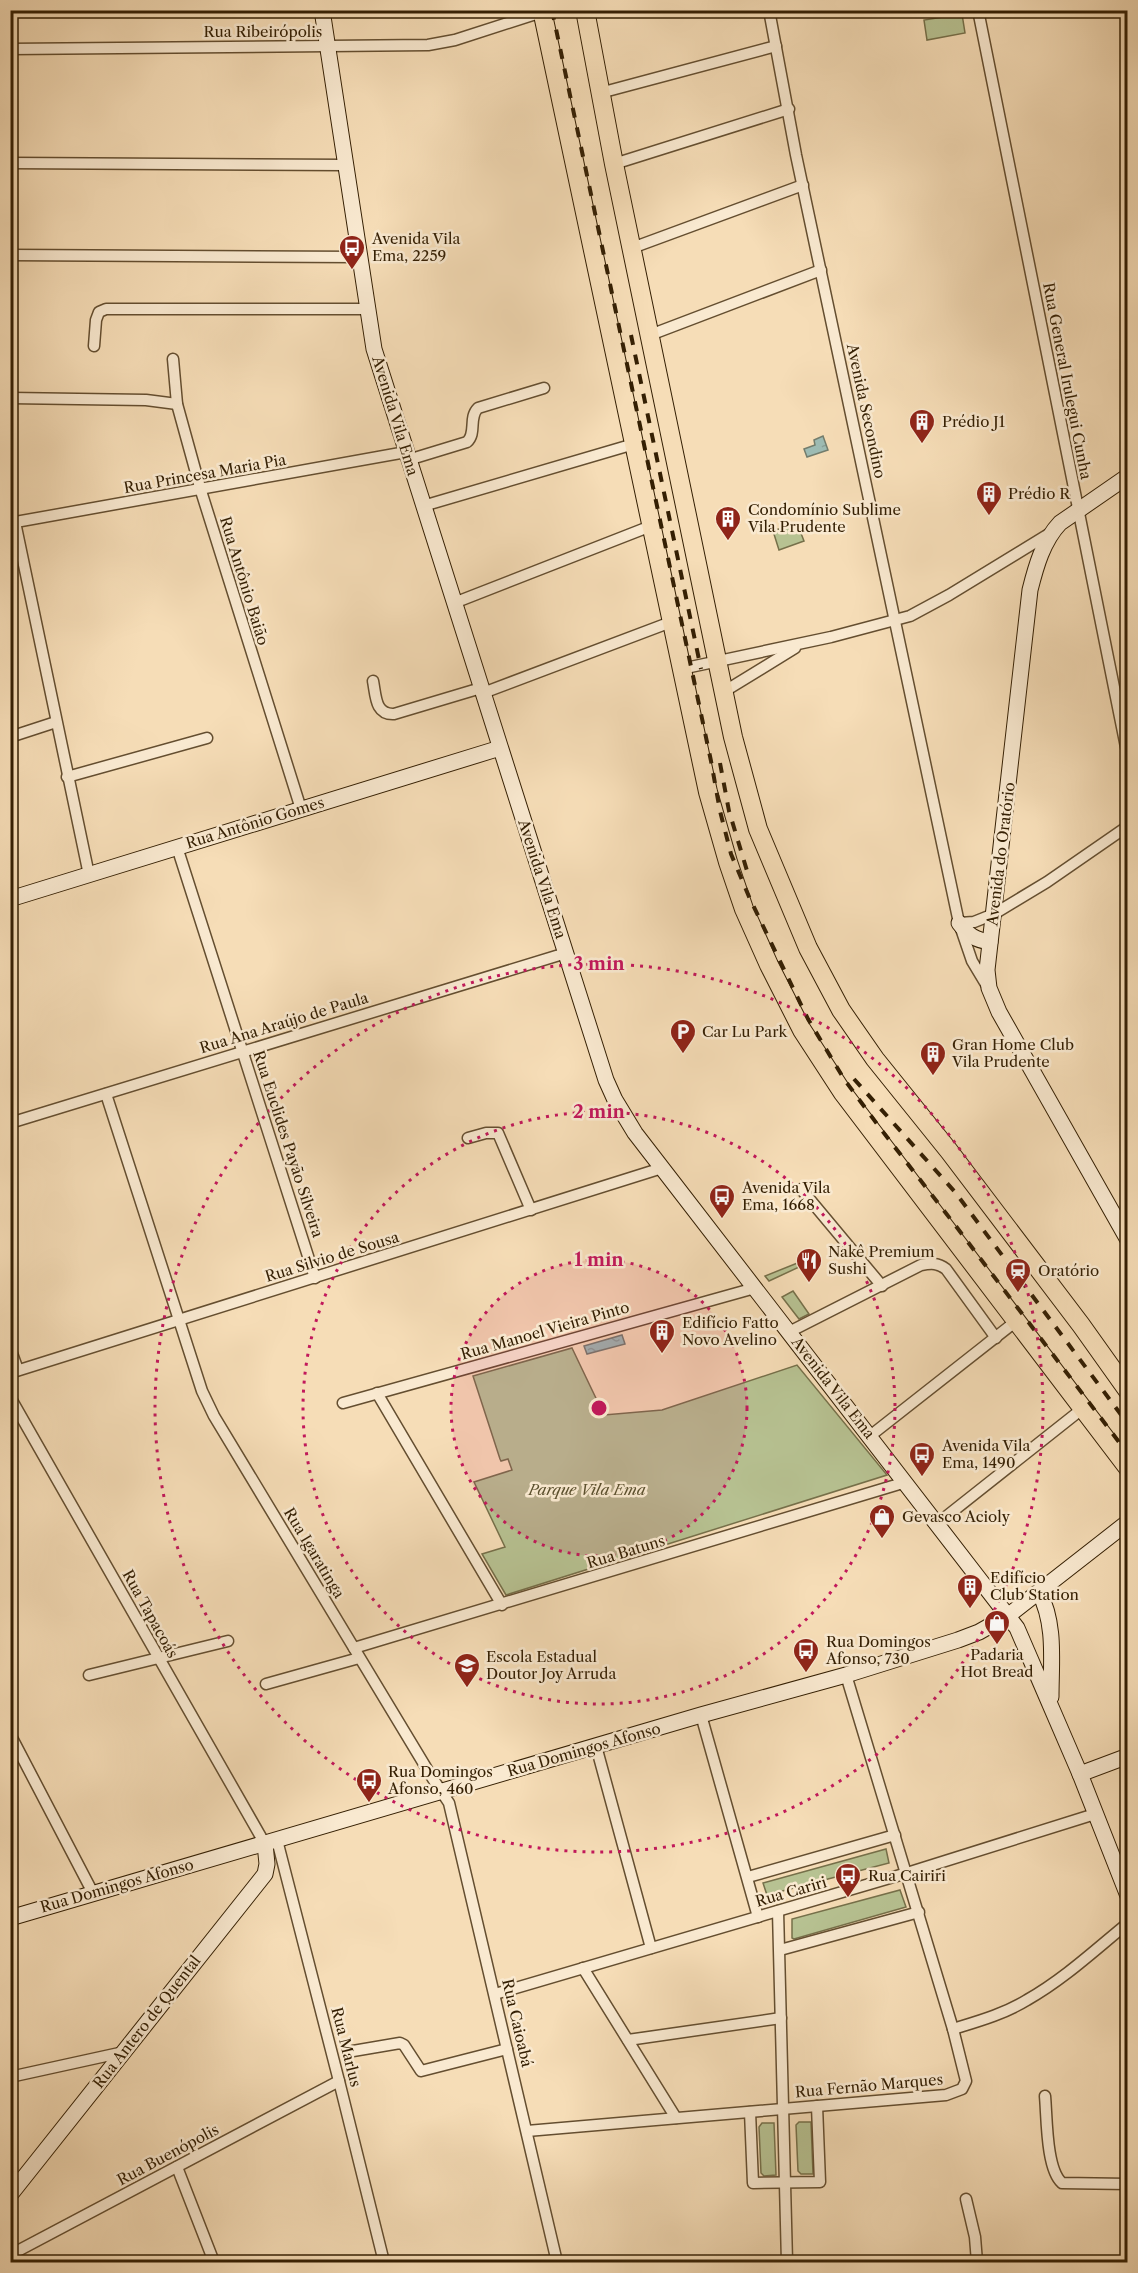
<svg xmlns="http://www.w3.org/2000/svg" width="1138" height="2273" viewBox="0 0 1138 2273" font-family="'Libre Caslon Text',serif">
<style>
.green{fill:#b7c292;stroke:#76704a;stroke-width:1.5}
.water{fill:url(#water-ripples);stroke:#737d6d;stroke-width:1.5}
.lines{fill:none;stroke-linecap:round;stroke-linejoin:round}
.street-casing{stroke:#644e30;stroke-width:13}
.secondary-casing{stroke:#341f03;stroke-width:17}
.primary-casing{stroke:#341f03;stroke-width:20}
.street{stroke:#f9e9d0;stroke-width:10}
.secondary{stroke:#f9e9d0;stroke-width:15}
.primary{stroke:#f6ddb7;stroke-width:18}
.rail{stroke:#341f03;stroke-width:4;stroke-dasharray:10 10;stroke-linecap:butt}
.ring{fill:none;stroke:#c2185b;stroke-width:3;stroke-dasharray:3 6}
.labels{text-anchor:middle;stroke-width:5;stroke-linejoin:round;paint-order:stroke}
.street-label{font-size:15px;fill:#341f03;stroke:#f9e9d0}
.poi-label{font-size:15px;fill:#341f03;stroke:#f9e9d0;text-anchor:start}
.park-label{font-size:15px;font-style:italic;fill:#5b502e;stroke:#f9e9d0}
.centre{fill:#c2185b;stroke:#f9e9d0;stroke-width:3}
.ring-label{font-size:18px;text-anchor:middle;font-weight:bold;fill:#c2185b;stroke:#f9e9d0;stroke-width:5;stroke-linejoin:round;paint-order:stroke}
</style>
<defs>
<pattern id="water-ripples" width="26" height="14" patternUnits="userSpaceOnUse" patternTransform="scale(1.5)"><rect width="26" height="14" fill="#9dbbb3"/><path d="M2 4q2-2 4 0t4 0M15 11q2-2 4 0t4 0" fill="none" stroke="#88a098"/></pattern>
</defs>
<rect width="100%" height="100%" fill="#f6ddb7"/>
<filter id="stains"><feTurbulence type="fractalNoise" baseFrequency=".00333" numOctaves="4"/><feColorMatrix values="0 0 0 0 .2 0 0 0 0 .09 0 0 0 0 .02 0 0 0 .5 -.17"/></filter>
<radialGradient id="worn" r=".72"><stop offset=".6" stop-color="#630" stop-opacity="0"/><stop offset="1" stop-color="#630" stop-opacity=".3"/></radialGradient>
<!-- green -->
<g class="green">
<path d="M962,14L965,33L927,40L924,20Z"/>
<path d="M797,523L804,541L779,550L773,531Z"/>
<path d="M810,1258L812,1261L769,1281L765,1276Z"/>
<path d="M793,1291L809,1314L799,1319L782,1297Z"/>
<path d="M572,1348L604,1415L662,1410L797,1365L887,1475L506,1595L482,1554L505,1547L474,1482L512,1470L508,1459L501,1461L500,1459L473,1376Z"/>
<path d="M886,1849L889,1863L767,1895L763,1883Z"/>
<path d="M900,1890L906,1907L794,1939L792,1938V1919Z"/>
<path d="M799,2122H811L813,2174H801L798,2171L796,2125Z"/>
<path d="M762,2123H774L776,2175L764,2176L761,2173L759,2127Z"/>
</g>
<!-- water -->
<g class="water">
<path d="M823,436L828,450L807,457L804,449L815,445L814,440Z"/>
<path d="M622,1335L625,1344L587,1354L584,1346Z"/>
</g>
<g class="lines">
<defs>
<g id="street">
<path d="M769,10L796,155L959,923L972,961L987,986"/>
<path d="M978,10L1128,757"/>
<path d="M10,49L428,45L455,40L545,11"/>
<path d="M600,93L776,46"/>
<path d="M10,163L345,165"/>
<path d="M614,164L789,109"/>
<path d="M632,248L803,185"/>
<path d="M10,255L359,257"/>
<path d="M650,335L821,270"/>
<path d="M94,346L96,320L99,312L106,309H367"/>
<path d="M173,359L177,404L201,491L301,809"/>
<path d="M10,398L146,400L177,404"/>
<path d="M408,460L467,442C477,433 468,418 478,408L544,388"/>
<path d="M423,506L634,444"/>
<path d="M15,522L89,875"/>
<path d="M10,523L406,452"/>
<path d="M454,603L651,526"/>
<path d="M681,669L831,637L910,616L949,595L1052,532"/>
<path d="M373,681C376,696 375,715 394,714L481,688"/>
<path d="M725,691L795,648"/>
<path d="M483,693L671,622"/>
<path d="M10,737L56,722"/>
<path d="M67,777L207,738"/>
<path d="M177,847L315,1278"/>
<path d="M959,923L974,922L994,914L1047,882L1128,826"/>
<path d="M106,1094L202,1391L214,1416L433,1779L449,1803L557,2262"/>
<path d="M10,1123L566,953"/>
<path d="M468,1138L486,1133H498L531,1210"/>
<path d="M801,1189L882,1286"/>
<path d="M789,1332L921,1265C932,1263 938,1263 946,1269L996,1338"/>
<path d="M10,1348L18,1370"/>
<path d="M10,1373L662,1168"/>
<path d="M377,1393L502,1605"/>
<path d="M10,1397L265,1844"/>
<path d="M343,1403L755,1288"/>
<path d="M870,1436L1015,1322"/>
<path d="M938,1523L1082,1409"/>
<path d="M354,1648L906,1482"/>
<path d="M89,1675L228,1641"/>
<path d="M266,1684L359,1658"/>
<path d="M701,1715L758,1917"/>
<path d="M10,1734L93,1893"/>
<path d="M596,1746L651,1948"/>
<path d="M277,1840L339,2081L384,2262"/>
<path d="M748,1877L895,1835"/>
<path d="M778,1911L787,2262"/>
<path d="M780,1950L919,1912"/>
<path d="M583,1968L676,2118"/>
<path d="M495,1994L907,1873L1095,1814"/>
<path d="M953,2029C979,2021 1004,2014 1027,2000C1064,1979 1095,1950 1128,1923"/>
<path d="M628,2040L781,2018"/>
<path d="M353,2051L400,2043L404,2045L421,2071L507,2049"/>
<path d="M10,2077L124,2052"/>
<path d="M1045,2096C1047,2117 1046,2169 1062,2183L1128,2184"/>
<path d="M750,2112L753,2183L820,2182L817,2106"/>
<path d="M527,2131L946,2095L962,2089L966,2081L953,2029L846,1675"/>
<path d="M177,2167L214,2262"/>
<path d="M966,2199L975,2237L977,2262"/>
<path d="M10,2255L339,2081"/>
<path d="M512,2262L557,2261"/>
</g>
<g id="secondary">
<path d="M322,10L374,349L606,1080L615,1100L635,1133L1017,1628L1080,1774L1128,1896"/>
<path d="M1128,476L1060,523C1043,541 1036,566 1030,590L987,970L989,988L999,1012L1128,1240"/>
<path d="M10,899L500,748"/>
<path d="M959,923C968,935 975,940 990,942"/>
<path d="M1039,1592C1056,1624 1051,1662 1051,1697"/>
<path d="M1080,1774L1128,1756"/>
<path d="M10,1918L701,1715L846,1675L958,1640L979,1632L1009,1615L1128,1522"/>
<path d="M10,2195L265,1874L267,1864L265,1844"/>
</g>
<g id="primary">
<path d="M542,10L708,792L728,862L744,909L769,965L802,1030L843,1093L1128,1468"/>
<path d="M585,10L614,164L733,737L758,829L808,948L841,1010L875,1059L949,1151L1081,1325L1128,1391"/>
</g>
</defs>
<!-- street casing -->
<use href="#street" class="street-casing"/>
<!-- secondary casing -->
<use href="#secondary" class="secondary-casing"/>
<!-- primary casing -->
<use href="#primary" class="primary-casing"/>
<!-- street -->
<use href="#street" class="street"/>
<!-- secondary -->
<use href="#secondary" class="secondary"/>
<!-- primary -->
<use href="#primary" class="primary"/>
<!-- rail -->
<g class="rail">
<path d="M552,10L711,761L720,811L731,854L750,899L808,1019L844,1079L880,1128L952,1221L1128,1454"/>
<path d="M631,335L701,669"/>
<path d="M720,763L729,811L748,874"/>
<path d="M854,1079L955,1192L1128,1424"/>
</g>
</g>
<!-- distance rings -->
<circle cx="599" cy="1408" r="148" fill="#c2185b" fill-opacity=".12"/>
<g class="ring">
<circle cx="599" cy="1408" r="148"/>
<circle cx="599" cy="1408" r="296"/>
<circle cx="599" cy="1408" r="444"/>
</g>
<!-- icons -->
<defs>
<symbol id="bus-pin" viewBox="-11 -11 22 30"><path d="M0 17L-7.5 6A9.5 9.5 0 1 1 7.5 6Z" fill="#8f2418" stroke="#f9e9d0"/><path d="M-5-6H5V4H4V6H2V4H-2V6H-4V4H-5ZM-3.5-4V0h7V-4ZM-3.5 1.2v1.5H-2V1.2ZM2 1.2v1.5H3.5V1.2Z" fill="#fff"/></symbol>
<symbol id="building-pin" viewBox="-11 -11 22 30"><path d="M0 17L-7.5 6A9.5 9.5 0 1 1 7.5 6Z" fill="#8f2418" stroke="#f9e9d0"/><path d="M-4-6H4V6H1V3H-1V6H-4ZM-2.5-4.3h1.7v1.8h-1.7ZM.8-4.3h1.7v1.8H.8ZM-2.5-1h1.7V.8h-1.7ZM.8-1h1.7V.8H.8Z" fill="#fff"/></symbol>
<symbol id="parking-pin" viewBox="-11 -11 22 30"><path d="M0 17L-7.5 6A9.5 9.5 0 1 1 7.5 6Z" fill="#8f2418" stroke="#f9e9d0"/><path d="M-3.5-5.5H1a3.5 3.5 0 0 1 0 7H-1V5.5H-3.5ZM-1-3.4V-.6H.8a1.4 1.4 0 0 0 0-2.8Z" fill="#fff"/></symbol>
<symbol id="restaurant-pin" viewBox="-11 -11 22 30"><path d="M0 17L-7.5 6A9.5 9.5 0 1 1 7.5 6Z" fill="#8f2418" stroke="#f9e9d0"/><path d="M-5-6h1v4h1v-4h1v4h1v-4h1v5L-1.5 .5V6h-2V.5L-5-1ZM5-6V6H3V1.5H1.5Q1.5-4 5-6Z" fill="#fff"/></symbol>
<symbol id="station-pin" viewBox="-11 -11 22 30"><path d="M0 17L-7.5 6A9.5 9.5 0 1 1 7.5 6Z" fill="#8f2418" stroke="#f9e9d0"/><path d="M-3-6H3Q5-6 5-4V2Q5 4 3 4L4.5 6H3L1.5 4h-3L-3 6H-4.5L-3 4Q-5 4-5 2V-4Q-5-6-3-6ZM-3.5-4v3h7v-3ZM-3.5 1v1.5H-2V1ZM2 1v1.5H3.5V1Z" fill="#fff"/></symbol>
<symbol id="shop-pin" viewBox="-11 -11 22 30"><path d="M0 17L-7.5 6A9.5 9.5 0 1 1 7.5 6Z" fill="#8f2418" stroke="#f9e9d0"/><path d="M-5-2.5h2.3a2.7 3.5 0 0 1 5.4 0H5L5.5 6h-11ZM-1.5-2.5h3a1.5 2.3 0 0 0-3 0Z" fill="#fff"/></symbol>
<symbol id="school-pin" viewBox="-11 -11 22 30"><path d="M0 17L-7.5 6A9.5 9.5 0 1 1 7.5 6Z" fill="#8f2418" stroke="#f9e9d0"/><path d="M0-5L7-2L0 1L-7-2ZM-4 1L0 2.5L4 1V4Q0 6-4 4Z" fill="#fff"/></symbol>
</defs>
<g fill-rule="evenodd">
<use href="#bus-pin" x="337" y="233" width="30" height="40"/>
<use href="#building-pin" x="907" y="407" width="30" height="40"/>
<use href="#building-pin" x="974" y="479" width="30" height="40"/>
<use href="#building-pin" x="713" y="504" width="30" height="40"/>
<use href="#parking-pin" x="668" y="1017" width="30" height="40"/>
<use href="#building-pin" x="918" y="1039" width="30" height="40"/>
<use href="#bus-pin" x="707" y="1182" width="30" height="40"/>
<use href="#restaurant-pin" x="794" y="1246" width="30" height="40"/>
<use href="#station-pin" x="1003" y="1256" width="30" height="40"/>
<use href="#building-pin" x="647" y="1317" width="30" height="40"/>
<use href="#bus-pin" x="907" y="1440" width="30" height="40"/>
<use href="#shop-pin" x="867" y="1502" width="30" height="40"/>
<use href="#building-pin" x="955" y="1572" width="30" height="40"/>
<use href="#shop-pin" x="982" y="1608" width="30" height="40"/>
<use href="#bus-pin" x="791" y="1636" width="30" height="40"/>
<use href="#school-pin" x="452" y="1651" width="30" height="40"/>
<use href="#bus-pin" x="354" y="1766" width="30" height="40"/>
<use href="#bus-pin" x="833" y="1861" width="30" height="40"/>
</g>
<g class="labels">
<!-- street labels -->
<g class="street-label">
<text x="263" y="37">Rua Ribeirópolis</text>
<text transform="translate(1067 381) rotate(79)" y="5">Rua General Irulegui Cunha</text>
<text transform="translate(866 411) rotate(78)" y="5">Avenida Secondino</text>
<text transform="translate(395 416) rotate(73)" y="5">Avenida Vila Ema</text>
<text transform="translate(205 474) rotate(-10)" y="5">Rua Princesa Maria Pia</text>
<text transform="translate(244 581) rotate(73)" y="5">Rua Antônio Baião</text>
<text transform="translate(255 823) rotate(-17)" y="5">Rua Antônio Gomes</text>
<text transform="translate(1001 854) rotate(-83)" y="5">Avenida do Oratório</text>
<text transform="translate(542 879) rotate(72)" y="5">Avenida Vila Ema</text>
<text transform="translate(284 1023) rotate(-17)" y="5">Rua Ana Araújo de Paula</text>
<text transform="translate(288 1144) rotate(72)" y="5">Rua Euclides Payão Silveira</text>
<text transform="translate(332 1257) rotate(-17)" y="5">Rua Silvio de Sousa</text>
<text transform="translate(545 1331) rotate(-16)" y="5">Rua Manoel Vieira Pinto</text>
<text transform="translate(833 1388) rotate(52)" y="5">Avenida Vila Ema</text>
<text transform="translate(626 1552) rotate(-17)" y="5">Rua Batuns</text>
<text transform="translate(314 1553) rotate(59)" y="5">Rua Igaratinga</text>
<text transform="translate(150 1614) rotate(61)" y="5">Rua Tapacoás</text>
<text transform="translate(584 1750) rotate(-16)" y="5">Rua Domingos Afonso</text>
<text transform="translate(117 1886) rotate(-16)" y="5">Rua Domingos Afonso</text>
<text transform="translate(791 1892) rotate(-16)" y="5">Rua Cariri</text>
<text transform="translate(147 2022) rotate(-52)" y="5">Rua Antero de Quental</text>
<text transform="translate(517 2023) rotate(77)" y="5">Rua Caioabá</text>
<text transform="translate(346 2047) rotate(76)" y="5">Rua Marlus</text>
<text transform="translate(869 2086) rotate(-5)" y="5">Rua Fernão Marques</text>
<text transform="translate(168 2155) rotate(-28)" y="5">Rua Buenópolis</text>
</g>
<!-- poi labels -->
<g class="poi-label">
<text x="372" y="244">Avenida Vila<tspan x="372" dy="17">Ema, 2259</tspan></text>
<text x="942" y="427">Prédio J1</text>
<text x="1008" y="499">Prédio R</text>
<text x="748" y="515">Condomínio Sublime<tspan x="748" dy="17">Vila Prudente</tspan></text>
<text x="702" y="1037">Car Lu Park</text>
<text x="952" y="1050">Gran Home Club<tspan x="952" dy="17">Vila Prudente</tspan></text>
<text x="742" y="1193">Avenida Vila<tspan x="742" dy="17">Ema, 1668</tspan></text>
<text x="828" y="1257">Nakê Premium<tspan x="828" dy="17">Sushi</tspan></text>
<text x="1038" y="1276">Oratório</text>
<text x="682" y="1328">Edifício Fatto<tspan x="682" dy="17">Novo Avelino</tspan></text>
<text x="942" y="1451">Avenida Vila<tspan x="942" dy="17">Ema, 1490</tspan></text>
<text x="902" y="1522">Gevasco Acioly</text>
<text x="990" y="1583">Edifício<tspan x="990" dy="17">Club Station</tspan></text>
<text x="826" y="1647">Rua Domingos<tspan x="826" dy="17">Afonso, 730</tspan></text>
<text x="997" y="1660" text-anchor="middle">Padaria<tspan x="997" dy="17">Hot Bread</tspan></text>
<text x="486" y="1662">Escola Estadual<tspan x="486" dy="17">Doutor Joy Arruda</tspan></text>
<text x="388" y="1777">Rua Domingos<tspan x="388" dy="17">Afonso, 460</tspan></text>
<text x="868" y="1881">Rua Cairiri</text>
</g>
<!-- park labels -->
<g class="park-label">
<text x="587" y="1495">Parque Vila Ema</text>
</g>
</g>
<circle cx="599" cy="1408" r="9" class="centre"/>
<g class="ring-label">
<text x="599" y="970">3 min</text>
<text x="599" y="1118">2 min</text>
<text x="599" y="1266">1 min</text>
</g>
<!-- margin -->
<rect width="1138" height="2273" fill="none" stroke="#f6ddb7" stroke-width="36"/>
<rect x="12" y="12" width="1114" height="2249" fill="none" stroke="#341f03" stroke-width="3"/>
<rect x="18" y="18" width="1102" height="2237" fill="none" stroke="#341f03" stroke-width="1.5"/>
<rect width="100%" height="100%" filter="url(#stains)"/>
<rect width="100%" height="100%" fill="url(#worn)"/>
</svg>
